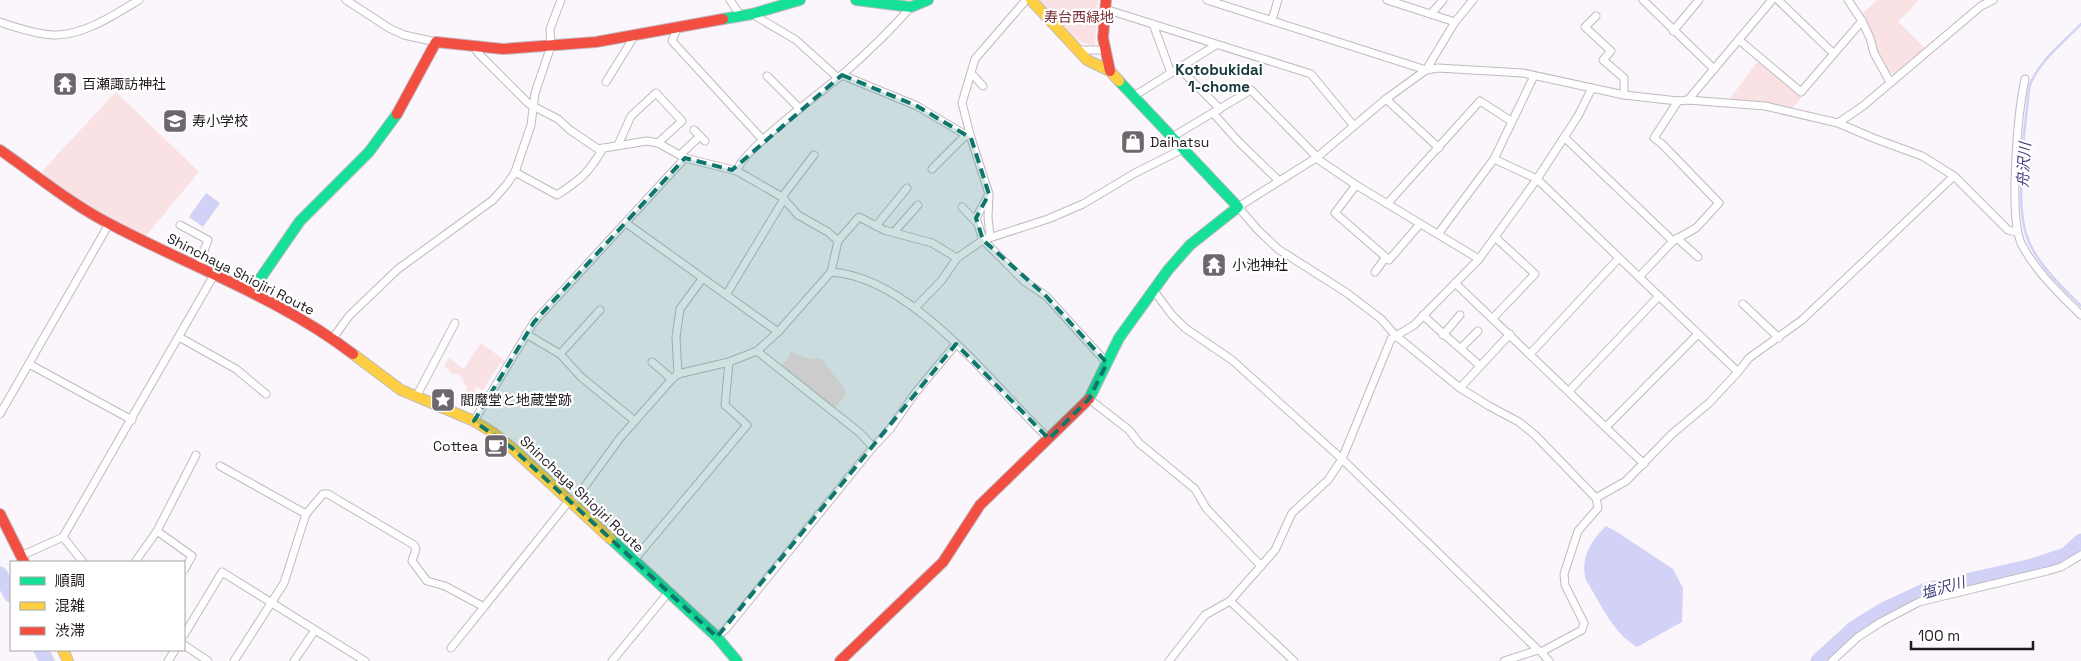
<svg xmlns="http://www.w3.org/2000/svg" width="2081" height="661" viewBox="0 0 2081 661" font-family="'Space Grotesk','Noto Sans JP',sans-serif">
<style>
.green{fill:#fae1e3}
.water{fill:#d1d2f6}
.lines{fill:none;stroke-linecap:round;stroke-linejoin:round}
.stream{stroke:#d1d2f6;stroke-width:2.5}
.river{stroke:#d1d2f6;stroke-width:15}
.street-casing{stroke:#c0bac0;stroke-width:9}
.fast-casing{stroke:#c0bac0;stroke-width:12}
.slow-casing{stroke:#c0bac0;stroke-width:12}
.jam-casing{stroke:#c0bac0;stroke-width:12}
.street{stroke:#fefefe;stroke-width:7}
.fast{stroke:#16e098;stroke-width:10}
.slow{stroke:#ffcf43;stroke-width:10}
.jam{stroke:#f24e42;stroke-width:10}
.marked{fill:#0f766e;fill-opacity:0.2;stroke:#0f766e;stroke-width:4;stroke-dasharray:10 6;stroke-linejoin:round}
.labels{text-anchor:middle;stroke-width:4.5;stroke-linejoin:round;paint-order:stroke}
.park-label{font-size:14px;fill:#772f38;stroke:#fff}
.poi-label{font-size:14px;fill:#211920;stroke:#fff;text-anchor:start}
.street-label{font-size:14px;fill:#211920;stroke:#fff}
.neighbourhood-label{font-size:15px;font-weight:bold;fill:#16373e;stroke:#fff}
.water-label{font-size:15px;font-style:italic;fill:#42417e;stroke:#fff}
</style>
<rect width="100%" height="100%" fill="#fbf6fb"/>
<!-- green -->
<g class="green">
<path d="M1037,0H1098L1095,45C1073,46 1052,15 1037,0Z"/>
<path d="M1877,0H1919L1898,22L1925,48L1895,74L1889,72L1878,54L1862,14Z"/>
<path d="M1758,61L1802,97L1791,110L1763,102L1729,100Z"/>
<path d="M116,92L199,172L144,238L92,210L44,175L43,170Z"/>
<path d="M481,343L507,362L504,365L500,363L483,390L476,387L474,392L479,395L476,399L469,396L470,393L466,391L467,388L459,374H453L444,366L449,358L464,369Z"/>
<path d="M790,351L809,359L821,358L847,393L833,410L780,367L788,359Z"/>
</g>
<!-- water -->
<g class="water">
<path d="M206,193L220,203L203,227L189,217Z"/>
<path d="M1606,526L1617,532L1673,569L1683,588L1682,622L1637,647C1612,632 1601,604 1586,580C1580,558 1590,542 1606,526Z"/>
</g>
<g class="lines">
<!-- stream -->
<path class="stream" d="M2081,24C2063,43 2039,61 2030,85C2028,92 2028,101 2027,108C2023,141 2016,207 2027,237C2036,263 2062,287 2081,306"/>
<!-- river -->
<g class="river">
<path d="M0,574L11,595"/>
<path d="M41,650L47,661"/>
<path d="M1818,661L1854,628L1883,610L1926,590L2032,566L2066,555L2081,541"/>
</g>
<defs>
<g id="street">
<path d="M346,0L389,28L404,35L436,42"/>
<path d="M730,0L740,15"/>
<path d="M1026,0L975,59L962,103L971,138L989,194L976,218L983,240L1024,281L1046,296L1107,363"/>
<path d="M1207,0L1426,70"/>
<path d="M1387,0L1455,22"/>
<path d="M1643,0L1714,69"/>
<path d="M1778,0L1833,53"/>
<path d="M1848,0L1862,21L1870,38L1874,53L1890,82"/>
<path d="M1105,9L1311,74L1354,126"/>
<path d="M752,14L796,40L838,78"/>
<path d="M1431,14L1443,0"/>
<path d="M1596,16L1585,27L1611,51L1603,60L1624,78V95"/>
<path d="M1272,20L1278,0"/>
<path d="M0,22C17,28 35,34 53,35C83,36 114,15 139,0"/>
<path d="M1153,24L1171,73"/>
<path d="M678,26L672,41L763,140"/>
<path d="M1673,31L1699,0"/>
<path d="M1739,40L1801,92L1862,21"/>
<path d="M473,45L478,53L529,104L558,119L570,130L598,149L647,141L658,143L685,158L737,171L782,197L798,215L828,232L838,241"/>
<path d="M1078,50H1105"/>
<path d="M1179,68L1220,109"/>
<path d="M1426,70L1455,22L1473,0"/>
<path d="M971,73L983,86"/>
<path d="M842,75L917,106L971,138"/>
<path d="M767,76L800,109"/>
<path d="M2025,79C2018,111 2008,219 2022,245C2036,272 2060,294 2081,315"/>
<path d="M606,82L635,35"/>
<path d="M1134,96L1216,45"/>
<path d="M1386,99L1439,148"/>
<path d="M1688,100L1772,0"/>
<path d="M1213,113L1238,141L1279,181"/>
<path d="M1838,123L1863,106L1981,6L1993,0"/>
<path d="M694,130L705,141"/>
<path d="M1172,137L1251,90L1317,157"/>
<path d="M1564,137L1673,241L1639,277"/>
<path d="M618,145L631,116L656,93L682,121L658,143"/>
<path d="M680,155L700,136"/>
<path d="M1316,158L1356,185L1479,259"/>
<path d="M1494,159L1537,179L1738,372"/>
<path d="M932,169L966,135"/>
<path d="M737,171C741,151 823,91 843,74C867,53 890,31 911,7"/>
<path d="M515,172L557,195C580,180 589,173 603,148"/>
<path d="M1356,185L1335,213L1389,260L1420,224"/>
<path d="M989,195L988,217L990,237"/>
<path d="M782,197L814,155"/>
<path d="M1387,204L1480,101L1511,121"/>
<path d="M962,207L976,222"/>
<path d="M626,223L778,332"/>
<path d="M180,225L208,240L198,267"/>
<path d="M876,226L907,188"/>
<path d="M894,232L918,205"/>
<path d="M1438,234L1494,159L1534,76"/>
<path d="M1677,238L1698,257"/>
<path d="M1673,241L1696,228L1719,203L1662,144L1654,138L1678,101"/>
<path d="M831,272C913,277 992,385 1049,439"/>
<path d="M1375,272L1386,257"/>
<path d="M1455,283L1644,464"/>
<path d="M1154,291L1172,315L1185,328L1232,360L1342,459L1538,650L1504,661"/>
<path d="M726,295L784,199"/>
<path d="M1743,304L1779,338"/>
<path d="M915,308L942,280L957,258L983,240L1048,219L1083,204L1135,173L1183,149"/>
<path d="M1423,315C1442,334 1461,348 1480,366"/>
<path d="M1493,318L1535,274L1495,237"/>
<path d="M526,334L560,354L581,377L635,421"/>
<path d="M1443,335L1460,315"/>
<path d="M179,337L236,369L266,394"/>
<path d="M333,338L349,316L398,269L493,200L507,184L515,172L531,125L535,93L551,46L550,29L561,0"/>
<path d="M1461,348L1478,331"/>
<path d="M757,351L860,433L873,447"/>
<path d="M560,354L600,310"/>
<path d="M1530,354L1619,258"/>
<path d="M652,362L672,379"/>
<path d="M29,364L132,420"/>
<path d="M678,374L676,337L680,309L702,279"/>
<path d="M1460,388L1510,334"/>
<path d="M1569,391L1659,296"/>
<path d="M416,397L455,323"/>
<path d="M1089,399L1129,430L1139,443L1195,489L1206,508L1261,566"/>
<path d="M0,414L109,224"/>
<path d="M474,421L534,322L685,158"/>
<path d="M1606,427L1698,334"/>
<path d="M220,466L306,514"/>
<path d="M1596,498L1626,481L1672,434L1709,403L1738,372L1749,358L1802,320L1954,176"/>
<path d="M572,504L620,438L672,379L678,374L729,362L757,351L778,332L831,272L838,241L859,217L884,230L932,243L957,258"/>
<path d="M157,531L192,556L184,570"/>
<path d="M63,537L214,275"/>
<path d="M21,556L63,537L83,562"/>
<path d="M634,560L747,425L725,405L729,362"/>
<path d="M135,562L157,531L196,455"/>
<path d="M1230,601L1294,661"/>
<path d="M184,635L222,572L365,661"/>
<path d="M717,637L726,629L873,447L890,429L916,392L956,344"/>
<path d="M184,645L208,661"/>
<path d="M451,648L569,501"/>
<path d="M168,661L175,650"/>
<path d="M234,661L284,583L306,514L323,494H328L414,545L416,549L412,561L427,581L445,586L484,607"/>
<path d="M294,661L315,630"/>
<path d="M612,661L668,593"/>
<path d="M1169,661L1205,615L1230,601L1261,566L1275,550L1292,513L1328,480L1342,459L1391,339L1414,325L1479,259L1537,179L1578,116L1592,88"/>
<path d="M1549,661L1541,652L1582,630L1584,623L1565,585L1564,574L1578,531L1598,508L1596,498L1535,435L1519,422L1489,406L1460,388L1395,335L1381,319L1347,293L1278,249L1258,230L1238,207L1316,158L1386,99L1426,70L1438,68L1523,73L1624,95L1678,101L1688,100L1765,106L1838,123L1873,138L1922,156L1954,176L2008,230L2016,232"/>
<path d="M1832,661L1858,637L1881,622L1919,602L2047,571L2061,567L2081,555"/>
</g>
<g id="fast">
<path d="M856,0L911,7L928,0"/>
<path d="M723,19L752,14L800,0"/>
<path d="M251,292L300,221L369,152L397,114"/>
<path d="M1089,399L1119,338L1168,270L1190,245L1238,207L1119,81"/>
<path d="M611,539L717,637L737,661"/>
</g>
<g id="slow">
<path d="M1031,0L1087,60L1110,71L1119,81"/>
<path d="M353,354L401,390L474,421L492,432L512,448L611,539"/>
<path d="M63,650L68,661"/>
</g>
<g id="jam">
<path d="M1106,0L1103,38L1110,71"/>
<path d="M397,114L436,42L503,49L596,42L723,19"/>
<path d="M0,150C36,175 71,204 110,224C191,267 280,298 353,354"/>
<path d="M0,514L24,562"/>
<path d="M840,661L943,562L980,505L1089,399"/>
</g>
</defs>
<!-- street casing -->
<use href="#street" class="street-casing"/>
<!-- fast casing -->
<use href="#fast" class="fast-casing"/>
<!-- slow casing -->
<use href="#slow" class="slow-casing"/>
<!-- jam casing -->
<use href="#jam" class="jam-casing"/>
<!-- street -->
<use href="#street" class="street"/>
<!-- fast -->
<use href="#fast" class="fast"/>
<!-- slow -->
<use href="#slow" class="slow"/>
<!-- jam -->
<use href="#jam" class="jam"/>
</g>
<!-- marked area -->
<path class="marked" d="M842,75L917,106L971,138L989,194L976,218L983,240L1046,296L1107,363L1089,399L1049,439L956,344L717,637L512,448L474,421L534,322L685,158L732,170Z"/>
<!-- icons -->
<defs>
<symbol id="temple-square" viewBox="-11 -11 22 22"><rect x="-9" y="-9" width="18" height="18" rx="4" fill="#6d666d" stroke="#fff"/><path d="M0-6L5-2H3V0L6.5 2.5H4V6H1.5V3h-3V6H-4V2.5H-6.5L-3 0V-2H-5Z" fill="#fff"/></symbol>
<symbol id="school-square" viewBox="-11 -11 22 22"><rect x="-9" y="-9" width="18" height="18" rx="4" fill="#6d666d" stroke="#fff"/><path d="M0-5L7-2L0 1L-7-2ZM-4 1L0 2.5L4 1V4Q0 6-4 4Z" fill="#fff"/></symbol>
<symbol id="shop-square" viewBox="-11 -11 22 22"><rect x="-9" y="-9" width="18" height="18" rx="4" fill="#6d666d" stroke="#fff"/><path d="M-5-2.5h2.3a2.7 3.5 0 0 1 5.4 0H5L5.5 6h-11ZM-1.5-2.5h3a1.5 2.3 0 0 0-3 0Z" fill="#fff"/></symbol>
<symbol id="sight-square" viewBox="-11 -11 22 22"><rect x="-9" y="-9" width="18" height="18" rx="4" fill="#6d666d" stroke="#fff"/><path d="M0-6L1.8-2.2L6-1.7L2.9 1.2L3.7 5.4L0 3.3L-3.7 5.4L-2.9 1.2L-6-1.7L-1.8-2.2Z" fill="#fff"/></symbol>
<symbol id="cafe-square" viewBox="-11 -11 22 22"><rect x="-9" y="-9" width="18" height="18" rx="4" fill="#6d666d" stroke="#fff"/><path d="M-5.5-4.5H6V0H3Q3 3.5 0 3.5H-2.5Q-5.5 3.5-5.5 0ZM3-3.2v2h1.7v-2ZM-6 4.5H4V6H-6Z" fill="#fff"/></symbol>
</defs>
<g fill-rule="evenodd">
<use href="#temple-square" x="51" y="70" width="28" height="28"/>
<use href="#school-square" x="161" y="107" width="28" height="28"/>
<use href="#shop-square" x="1119" y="128" width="28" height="28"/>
<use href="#temple-square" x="1200" y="251" width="28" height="28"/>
<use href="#sight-square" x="429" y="386" width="28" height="28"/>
<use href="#cafe-square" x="482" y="432" width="28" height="28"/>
</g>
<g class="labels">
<!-- park labels -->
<g class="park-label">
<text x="1079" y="22">寿台西緑地</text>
</g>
<!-- poi labels -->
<g class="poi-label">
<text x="82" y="89">百瀬諏訪神社</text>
<text x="192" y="126">寿小学校</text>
<text x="1150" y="147">Daihatsu</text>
<text x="1232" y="270">小池神社</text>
<text x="460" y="405">閻魔堂と地蔵堂跡</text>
<text x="478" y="451" text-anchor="end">Cottea</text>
</g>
<!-- street labels -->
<g class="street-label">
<text transform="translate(241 274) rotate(27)" y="5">Shinchaya Shiojiri Route</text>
<text transform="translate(582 494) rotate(43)" y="5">Shinchaya Shiojiri Route</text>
</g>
<!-- neighbourhood labels -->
<g class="neighbourhood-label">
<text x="1219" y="75">Kotobukidai<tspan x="1219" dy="17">1-chome</tspan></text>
</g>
<!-- water labels -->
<g class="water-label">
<text transform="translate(2024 165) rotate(-87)" y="5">舟沢川</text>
<text transform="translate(1943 588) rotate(-16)" y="5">塩沢川</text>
</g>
</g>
<!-- legend -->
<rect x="10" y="561" width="175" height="90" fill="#ffffff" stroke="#a6a3a6"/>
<rect x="20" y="577" width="25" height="8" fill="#16e098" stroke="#a6a3a6"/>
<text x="55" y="586" font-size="15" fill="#211920">順調</text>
<rect x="20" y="602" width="25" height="8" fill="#ffcf43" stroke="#a6a3a6"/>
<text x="55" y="611" font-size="15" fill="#211920">混雑</text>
<rect x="20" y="627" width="25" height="8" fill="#f24e42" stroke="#a6a3a6"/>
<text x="55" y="636" font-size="15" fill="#211920">渋滞</text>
<!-- scale -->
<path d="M1911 641v8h122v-8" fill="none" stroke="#211920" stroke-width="2.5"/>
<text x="1918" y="641" font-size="15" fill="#211920" stroke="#ffffff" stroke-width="4" paint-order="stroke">100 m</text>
</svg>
